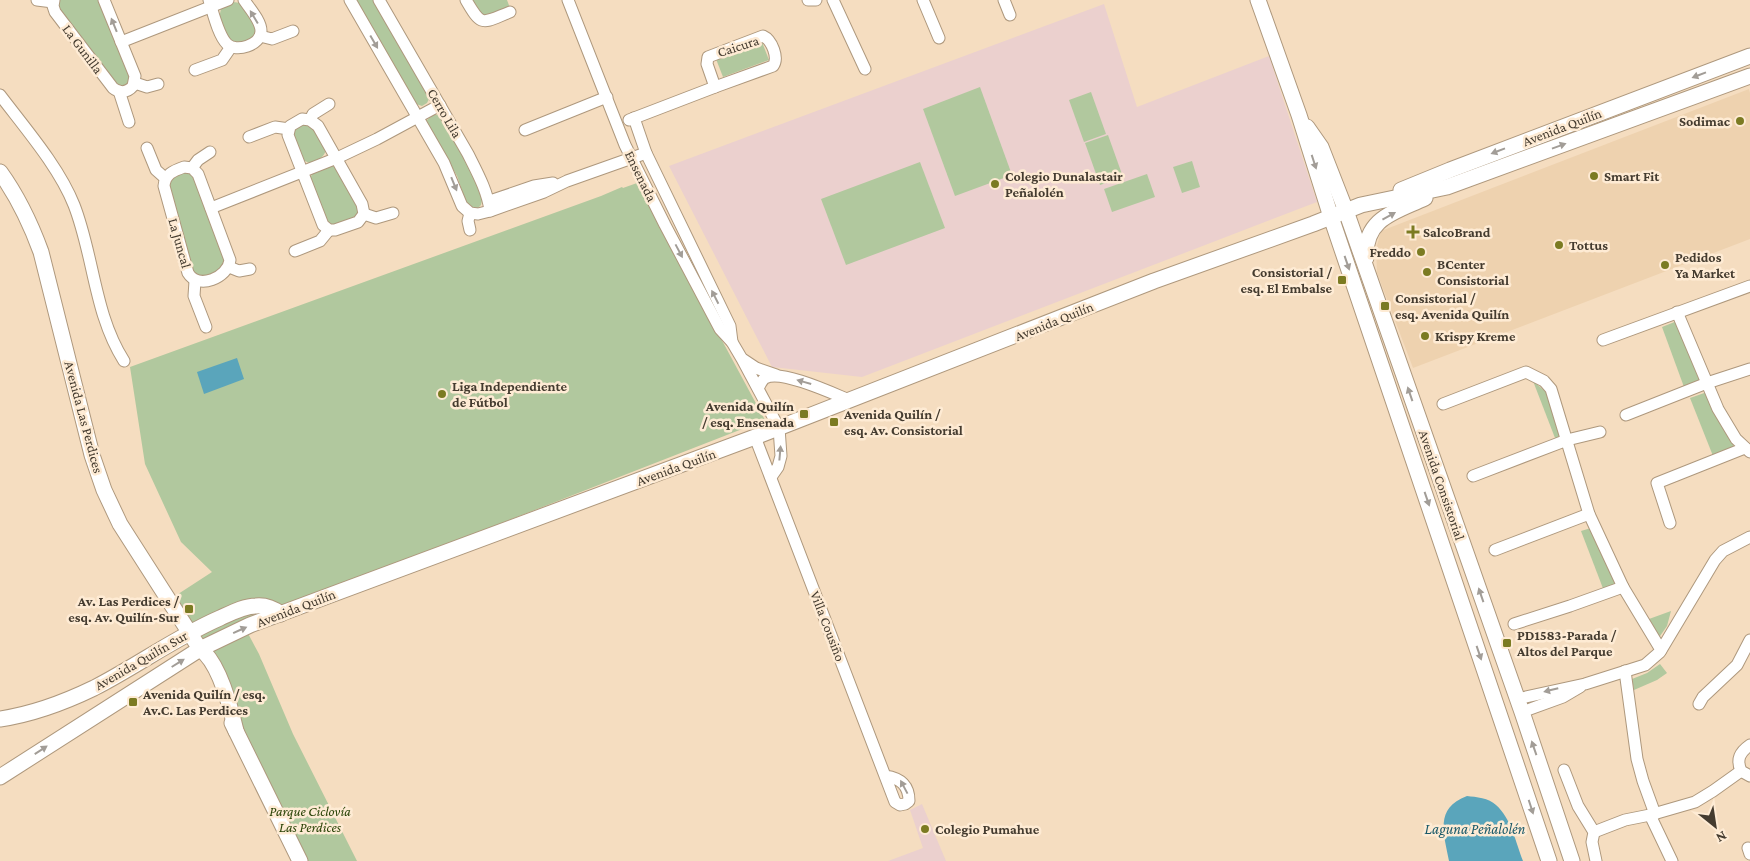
<svg xmlns="http://www.w3.org/2000/svg" width="1750" height="861" viewBox="0 0 1750 861" font-family="'Crimson Pro',serif">
<style>
.built{fill:#eed2af}
.education{fill:#ebd0ce}
.green{fill:#b1c89e}
.water{fill:#5aa5bb}
.lines{fill:none;stroke-linecap:round;stroke-linejoin:round}
.street-casing{stroke:#ae987d;stroke-width:13}
.secondary-casing{stroke:#ae987d;stroke-width:17}
.street{stroke:#fff;stroke-width:11}
.secondary{stroke:#fff;stroke-width:15}
.oneway{fill:#a29d97}
.poi-dot{fill:#7b7b22;stroke:#feebd4;stroke-width:2}
.labels{text-anchor:middle;stroke-width:5;stroke-linejoin:round;paint-order:stroke}
.street-label{font-size:14px;fill:#443b2f;stroke:#feebd4}
.poi-label{font-size:14px;font-weight:bold;fill:#443b2f;stroke:#feebd4;text-anchor:start}
.park-label{font-size:14px;font-style:italic;fill:#294306;stroke:#feebd4}
.water-label{font-size:15px;font-style:italic;fill:#1a5969;stroke:#feebd4}
</style>
<rect width="100%" height="100%" fill="#f5ddc0"/>
<!-- built -->
<path class="built" d="M1749,89L1750,93V239L1413,368L1377,273L1376,249L1381,231Z"/>
<!-- education -->
<g class="education">
<path d="M1104,4L1137,107L1269,56L1317,202L862,377L772,367L669,166Z"/>
<path d="M922,804L946,861H888L923,848L910,810Z"/>
</g>
<!-- green -->
<g class="green">
<path d="M59,0H99L131,79L126,86H117L64,17L57,3Z"/>
<path d="M355,0H373L427,94L429,99L427,103L422,106L416,104Z"/>
<path d="M470,0H507L510,8L484,17Z"/>
<path d="M233,2L241,3C246,12 263,30 252,38C249,41 244,42 241,44L230,41L219,18L221,9Z"/>
<path d="M762,42L769,60L723,77L716,59Z"/>
<path d="M980,87L1012,175L955,196L923,109Z"/>
<path d="M1091,92L1106,134L1084,142L1069,100Z"/>
<path d="M434,114L440,116L473,174L482,200L481,205L478,208H473L466,202L457,176L427,123V120Z"/>
<path d="M300,123L311,124L326,149C325,158 317,160 309,163L303,160L292,131Z"/>
<path d="M1108,135L1123,177L1100,185L1085,143Z"/>
<path d="M1192,161L1200,187L1182,193L1173,167Z"/>
<path d="M920,162L945,228L846,265L821,199Z"/>
<path d="M331,165L336,168L360,208L358,217L336,226L329,225L310,179L312,174Z"/>
<path d="M181,171L193,174L226,259L222,269L204,277L194,275L168,183L169,180Z"/>
<path d="M1147,174L1155,197L1112,212L1104,189Z"/>
<path d="M637,183L765,420L243,624L259,654L293,734L357,861H304L172,598L212,572L181,542L145,464L130,367L601,196L622,187L623,188Z"/>
<path d="M1677,321L1701,377L1698,382L1684,387L1662,327Z"/>
<path d="M1533,381L1546,392L1563,435L1555,438Z"/>
<path d="M1707,392L1734,444L1732,449L1713,456L1690,398Z"/>
<path d="M1591,528L1617,581L1616,587L1604,591L1581,531Z"/>
<path d="M1671,611L1667,626L1658,639L1649,619Z"/>
<path d="M1660,664L1667,673L1657,680L1634,690L1632,679L1647,673Z"/>
</g>
<!-- water -->
<g class="water">
<path d="M237,358L244,379L204,394L197,372Z"/>
<path d="M1467,796C1476,797 1489,798 1496,805C1511,818 1516,843 1523,861H1449C1444,834 1434,808 1467,796Z"/>
</g>
<g class="lines">
<defs>
<g id="street">
<path d="M37,0L53,2"/>
<path d="M54,0L53,6L55,12L113,88C119,93 127,93 133,86L135,76L104,0"/>
<path d="M209,0C213,12 218,35 227,44C236,53 261,45 261,31C261,21 250,9 244,0"/>
<path d="M350,0L444,163L462,206L470,213L478,214L490,211L544,192L567,181L646,153"/>
<path d="M379,0L468,154C477,172 488,192 490,211"/>
<path d="M466,0C482,28 482,23 510,12"/>
<path d="M568,0L625,145L665,225L720,329L732,342L742,359L779,428L781,456L778,467L771,477"/>
<path d="M808,0H816"/>
<path d="M833,0L865,69"/>
<path d="M923,0L939,38"/>
<path d="M1004,0L1010,15"/>
<path d="M260,36L272,39L293,31"/>
<path d="M763,36C772,40 779,58 773,66L715,87L707,64L708,57Z"/>
<path d="M121,42L228,0"/>
<path d="M195,70L222,60L231,47"/>
<path d="M135,83L147,87L158,84"/>
<path d="M119,91L129,122"/>
<path d="M0,95C25,128 59,167 74,205C94,256 94,314 124,361"/>
<path d="M634,118L646,153L730,326L732,342"/>
<path d="M302,119L310,120L318,126L362,204L364,214L358,222L335,230H329L323,225L288,135L290,126Z"/>
<path d="M310,120L313,114L329,104"/>
<path d="M629,120L715,87"/>
<path d="M525,130L607,97"/>
<path d="M249,137L275,127L289,129"/>
<path d="M147,148L156,170L165,178"/>
<path d="M184,167L192,168L198,174L230,260C228,278 198,290 188,273L164,186C165,174 173,171 184,167Z"/>
<path d="M192,168L198,160L210,152"/>
<path d="M489,200H493L534,186L553,183"/>
<path d="M211,208L337,158L377,139L440,105"/>
<path d="M470,213L468,221L470,230"/>
<path d="M364,214L376,218L393,213"/>
<path d="M295,251L320,241L329,230"/>
<path d="M229,267L239,271L250,269"/>
<path d="M195,281L194,296L206,327"/>
<path d="M1677,312L1718,409L1736,439L1750,452"/>
<path d="M1603,340L1750,286"/>
<path d="M744,360L756,368L776,375"/>
<path d="M758,388C760,385 762,380 765,378C781,369 832,393 849,400"/>
<path d="M1443,404L1526,372L1544,381L1551,389L1589,514L1623,587L1661,650"/>
<path d="M1626,415L1707,383L1750,369"/>
<path d="M755,437L895,802L900,805L905,804L909,801C909,785 900,778 885,776"/>
<path d="M1473,476L1567,440L1600,432"/>
<path d="M1670,523L1657,483L1745,448"/>
<path d="M1495,550L1589,514"/>
<path d="M1514,624L1570,606L1623,587"/>
<path d="M1625,671L1637,759L1643,781L1655,814"/>
<path d="M1517,699L1585,684L1645,665L1660,652L1715,560L1723,551L1750,537"/>
<path d="M1699,704L1703,697L1737,665L1750,640"/>
<path d="M1522,712L1563,697L1580,687"/>
<path d="M1750,745C1740,752 1736,759 1741,771L1750,776"/>
<path d="M1564,770L1578,806L1594,832L1592,842L1596,861"/>
<path d="M1650,815L1672,861"/>
<path d="M1594,832L1625,820L1650,815L1695,802L1713,791L1741,771"/>
<path d="M1748,848L1750,854"/>
</g>
<g id="secondary">
<path d="M1258,0L1299,115L1331,217L1549,861"/>
<path d="M1307,127L1321,147L1346,211L1522,712L1572,861"/>
<path d="M0,172C18,197 30,222 41,252L92,455L104,490L120,524L200,649C219,662 231,709 236,731"/>
<path d="M1401,190L1450,170L1750,56"/>
<path d="M1366,258C1364,218 1395,212 1425,198"/>
<path d="M0,719C34,714 63,703 94,688C137,666 176,637 220,618C231,613 244,606 256,606C266,605 273,608 281,614"/>
<path d="M232,723L300,861"/>
<path d="M0,777L200,649L250,625L755,437L1154,281L1313,224L1361,205L1447,187L1750,76"/>
</g>
</defs>
<!-- street casing -->
<use href="#street" class="street-casing"/>
<!-- secondary casing -->
<use href="#secondary" class="secondary-casing"/>
<!-- street -->
<use href="#street" class="street"/>
<!-- secondary -->
<use href="#secondary" class="secondary"/>
</g>
<!-- one-way arrows -->
<defs><path id="oneway-solid" d="M-6-.8H1V-3.2L6.5 0L1 3.2V.8H-6Z" transform="scale(1.25)"/></defs>
<g class="oneway">
<use href="#oneway-solid" transform="translate(254 17) rotate(-121)"/>
<use href="#oneway-solid" transform="translate(114 25) rotate(-112)"/>
<use href="#oneway-solid" transform="translate(374 42) rotate(60)"/>
<use href="#oneway-solid" transform="translate(1699 75) rotate(159)"/>
<use href="#oneway-solid" transform="translate(1559 146) rotate(-20)"/>
<use href="#oneway-solid" transform="translate(1498 151) rotate(159)"/>
<use href="#oneway-solid" transform="translate(1314 162) rotate(72)"/>
<use href="#oneway-solid" transform="translate(454 184) rotate(68)"/>
<use href="#oneway-solid" transform="translate(1389 216) rotate(-29)"/>
<use href="#oneway-solid" transform="translate(679 251) rotate(62)"/>
<use href="#oneway-solid" transform="translate(1347 263) rotate(71)"/>
<use href="#oneway-solid" transform="translate(715 297) rotate(-117)"/>
<use href="#oneway-solid" transform="translate(804 382) rotate(-164)"/>
<use href="#oneway-solid" transform="translate(1410 394) rotate(-109)"/>
<use href="#oneway-solid" transform="translate(780 453) rotate(-85)"/>
<use href="#oneway-solid" transform="translate(1427 499) rotate(71)"/>
<use href="#oneway-solid" transform="translate(1481 595) rotate(-109)"/>
<use href="#oneway-solid" transform="translate(240 630) rotate(-24)"/>
<use href="#oneway-solid" transform="translate(1479 653) rotate(71)"/>
<use href="#oneway-solid" transform="translate(178 663) rotate(-32)"/>
<use href="#oneway-solid" transform="translate(1551 690) rotate(166)"/>
<use href="#oneway-solid" transform="translate(1534 748) rotate(-109)"/>
<use href="#oneway-solid" transform="translate(41 750) rotate(-33)"/>
<use href="#oneway-solid" transform="translate(904 787) rotate(-118)"/>
<use href="#oneway-solid" transform="translate(1531 807) rotate(72)"/>
</g>
<!-- markers -->
<g class="poi-dot">
<circle cx="1740" cy="121" r="5"/>
<circle cx="1594" cy="176" r="5"/>
<circle cx="995" cy="184" r="5"/>
<path d="M1410.5 224.5h5v5h5v5h-5v5h-5v-5h-5v-5h5z"/>
<circle cx="1559" cy="245" r="5"/>
<circle cx="1421" cy="252" r="5"/>
<circle cx="1665" cy="265" r="5"/>
<circle cx="1427" cy="272" r="5"/>
<rect x="1337" y="275" width="10" height="10" rx="2.5"/>
<rect x="1380" y="301" width="10" height="10" rx="2.5"/>
<circle cx="1425" cy="336" r="5"/>
<circle cx="442" cy="394" r="5"/>
<rect x="799" y="409" width="10" height="10" rx="2.5"/>
<rect x="829" y="417" width="10" height="10" rx="2.5"/>
<rect x="184" y="604" width="10" height="10" rx="2.5"/>
<rect x="1502" y="638" width="10" height="10" rx="2.5"/>
<rect x="128" y="697" width="10" height="10" rx="2.5"/>
<circle cx="925" cy="829" r="5"/>
</g>
<g class="labels">
<!-- street labels -->
<g class="street-label">
<text transform="translate(738 46) rotate(-18)" y="5">Caicura</text>
<text transform="translate(83 49) rotate(53)" y="5">La Gunilla</text>
<text transform="translate(445 113) rotate(60)" y="5">Cerro Lila</text>
<text transform="translate(1562 127) rotate(-21)" y="5">Avenida Quilín</text>
<text transform="translate(641 176) rotate(64)" y="5">Ensenada</text>
<text transform="translate(180 243) rotate(74)" y="5">La Juncal</text>
<text transform="translate(1054 321) rotate(-22)" y="5">Avenida Quilín</text>
<text transform="translate(84 417) rotate(75)" y="5">Avenida Las Perdices</text>
<text transform="translate(676 467) rotate(-20)" y="5">Avenida Quilín</text>
<text transform="translate(1442 485) rotate(71)" y="5">Avenida Consistorial</text>
<text transform="translate(296 608) rotate(-21)" y="5">Avenida Quilín</text>
<text transform="translate(828 626) rotate(69)" y="5">Villa Cousiño</text>
<text transform="translate(141 660) rotate(-30)" y="5">Avenida Quilín Sur</text>
</g>
<!-- poi labels -->
<g class="poi-label">
<text x="1730" y="126" text-anchor="end">Sodimac</text>
<text x="1005" y="181">Colegio Dunalastair<tspan x="1005" dy="16">Peñalolén</tspan></text>
<text x="1604" y="181">Smart Fit</text>
<text x="1423" y="237">SalcoBrand</text>
<text x="1569" y="250">Tottus</text>
<text x="1411" y="257" text-anchor="end">Freddo</text>
<text x="1675" y="262">Pedidos<tspan x="1675" dy="16">Ya Market</tspan></text>
<text x="1437" y="269">BCenter<tspan x="1437" dy="16">Consistorial</tspan></text>
<text x="1332" y="277" text-anchor="end">Consistorial /<tspan x="1332" dy="16">esq. El Embalse</tspan></text>
<text x="1395" y="303">Consistorial /<tspan x="1395" dy="16">esq. Avenida Quilín</tspan></text>
<text x="1435" y="341">Krispy Kreme</text>
<text x="452" y="391">Liga Independiente<tspan x="452" dy="16">de Fútbol</tspan></text>
<text x="794" y="411" text-anchor="end">Avenida Quilín<tspan x="794" dy="16">/ esq. Ensenada</tspan></text>
<text x="844" y="419">Avenida Quilín /<tspan x="844" dy="16">esq. Av. Consistorial</tspan></text>
<text x="179" y="606" text-anchor="end">Av. Las Perdices /<tspan x="179" dy="16">esq. Av. Quilín-Sur</tspan></text>
<text x="1517" y="640">PD1583-Parada /<tspan x="1517" dy="16">Altos del Parque</tspan></text>
<text x="143" y="699">Avenida Quilín / esq.<tspan x="143" dy="16">Av.C. Las Perdices</tspan></text>
<text x="935" y="834">Colegio Pumahue</text>
</g>
<!-- park labels -->
<g class="park-label">
<text x="310" y="816">Parque Ciclovía<tspan x="310" dy="16">Las Perdices</tspan></text>
</g>
<!-- water labels -->
<g class="water-label">
<text x="1475" y="834">Laguna Peñalolén</text>
</g>
</g>
<!-- north arrow -->
<g transform="translate(1715 826) rotate(150)" stroke="#feebd4" stroke-width="4" paint-order="stroke">
<path d="M0-4L9 19L0 12L-9 19Z" fill="#443b2f"/>
<text y="-8" font-size="14" font-weight="bold" text-anchor="middle" fill="#443b2f">N</text>
</g>
</svg>
